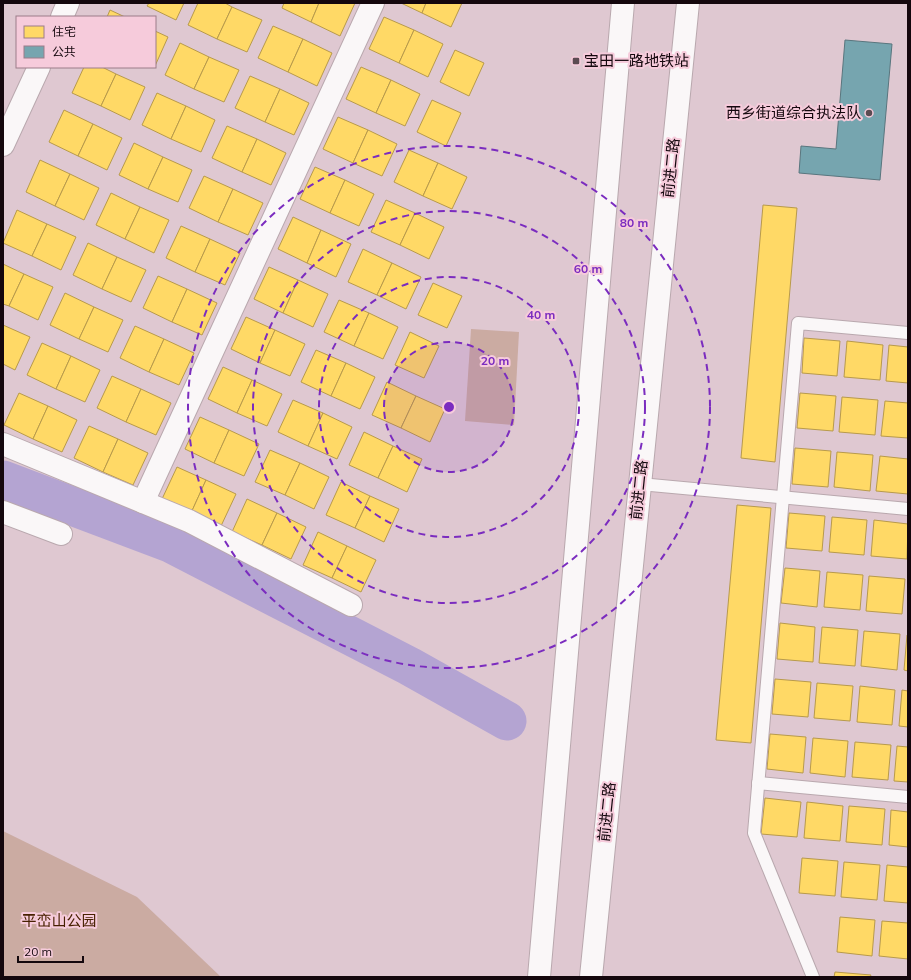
<svg xmlns="http://www.w3.org/2000/svg" width="911" height="980" viewBox="0 0 911 980" font-family="Mulish,'Noto Sans SC',sans-serif">
<style>
.green{fill:#cbaba2}
.homes{fill:#ffd966;stroke:#b89a4b}
.public{fill:#76a5af;stroke:#59767e}
.lines{fill:none;stroke-linecap:round;stroke-linejoin:round}
.river{stroke:#b4a4d2;stroke-width:39}
.lane-casing{stroke:#b9a8ae;stroke-width:14}
.street-casing{stroke:#b9a8ae;stroke-width:24}
.secondary-casing{stroke:#b9a8ae;stroke-width:24}
.lane{stroke:#faf7f8;stroke-width:12}
.street{stroke:#faf7f8;stroke-width:22}
.secondary{stroke:#faf7f8;stroke-width:22}
.ring{fill:none;stroke:#7b2cbf;stroke-width:2;stroke-dasharray:7 5}
.poi-dot{fill:#5b4b52;stroke:#f6cbdb;stroke-width:1.5}
.labels{text-anchor:middle;stroke-width:4;stroke-linejoin:round;paint-order:stroke}
.poi-label{font-size:15px;fill:#14070d;stroke:#f6cbdb;text-anchor:start}
.street-label{font-size:15px;fill:#14070d;stroke:#f6cbdb}
.park-label{font-size:15px;fill:#472001;stroke:#f6cbdb}
.centre{fill:#7b2cbf;stroke:#f6cbdb;stroke-width:2}
.ring-label{font-size:12px;text-anchor:middle;font-weight:bold;fill:#7b2cbf;stroke:#f6cbdb;stroke-width:4;stroke-linejoin:round;paint-order:stroke}
</style>
<rect width="100%" height="100%" fill="#dfc8d1"/>
<!-- green -->
<g class="green">
<path d="M471,329L519,332L514,425L465,421Z"/>
<path d="M3,831L137,897L221,977H3Z"/>
</g>
<!-- homes -->
<g class="homes">
<path d="M149,3H184L176,20L147,6Z"/>
<path d="M198,3H225L232,7L217,39L188,25Z"/>
<path d="M284,3H319L311,22L282,8Z"/>
<path d="M319,3H355L340,36L311,22Z"/>
<path d="M401,3H426L422,13Z"/>
<path d="M426,3H462L451,27L422,13Z"/>
<path d="M232,7L262,20L247,52L217,39Z"/>
<path d="M110,10L125,17H107Z"/>
<path d="M384,17L414,30L399,63L369,49Z"/>
<path d="M273,26L303,39L288,72L258,58Z"/>
<path d="M414,30L443,44L428,77L399,63Z"/>
<path d="M155,31L168,37L155,66Z"/>
<path d="M303,39L332,53L317,86L288,72Z"/>
<path d="M180,43L209,57L194,89L165,75Z"/>
<path d="M455,50L484,63L469,96L440,82Z"/>
<path d="M209,57L239,70L224,102L194,89Z"/>
<path d="M84,67H102L116,74L101,106L72,93Z"/>
<path d="M361,67L391,80L376,113L346,99Z"/>
<path d="M116,74L145,87L130,120L101,106Z"/>
<path d="M250,76L280,89L265,122L235,108Z"/>
<path d="M391,80L420,94L405,126L376,113Z"/>
<path d="M280,89L309,103L294,135L265,122Z"/>
<path d="M157,93L186,106L171,139L142,125Z"/>
<path d="M432,100L461,113L446,146L417,132Z"/>
<path d="M186,106L215,120L201,152L171,139Z"/>
<path d="M64,110L93,124L78,156L49,142Z"/>
<path d="M338,117L368,130L353,163L323,149Z"/>
<path d="M93,124L122,138L107,170L78,156Z"/>
<path d="M227,126L257,139L242,172L212,158Z"/>
<path d="M368,130L397,144L382,176L353,163Z"/>
<path d="M257,139L286,153L271,185L242,172Z"/>
<path d="M134,143L163,157L148,189L119,175Z"/>
<path d="M409,150L438,163L423,196L394,182Z"/>
<path d="M163,157L192,170L178,202L148,189Z"/>
<path d="M40,160L70,174L55,206L26,192Z"/>
<path d="M438,163L467,177L452,209L423,196Z"/>
<path d="M315,167L345,180L330,213L300,199Z"/>
<path d="M70,174L99,188L84,220L55,206Z"/>
<path d="M204,176L233,189L218,222L189,208Z"/>
<path d="M345,180L374,194L359,226L330,213Z"/>
<path d="M233,189L263,203L248,235L218,222Z"/>
<path d="M111,193L140,207L125,239L96,225Z"/>
<path d="M386,200L415,213L400,245L371,232Z"/>
<path d="M763,205L797,208L775,462L741,458Z"/>
<path d="M140,207L169,220L154,253L125,239Z"/>
<path d="M17,210L47,224L32,256L3,243Z"/>
<path d="M415,213L444,227L429,259L400,245Z"/>
<path d="M293,217L321,230L307,263L278,249Z"/>
<path d="M47,224L76,237L61,270L32,256Z"/>
<path d="M181,226L210,239L195,272L166,258Z"/>
<path d="M321,230L351,244L336,277L307,263Z"/>
<path d="M210,239L240,253L225,285L195,272Z"/>
<path d="M88,243L117,257L102,289L73,275Z"/>
<path d="M363,249L392,263L377,295L348,282Z"/>
<path d="M117,257L146,270L131,302L102,289Z"/>
<path d="M392,263L421,277L406,309L377,295Z"/>
<path d="M3,264L24,274L9,306L3,304Z"/>
<path d="M269,267L298,280L283,313L254,299Z"/>
<path d="M24,274L53,287L38,320L9,306Z"/>
<path d="M158,276L187,289L172,322L143,308Z"/>
<path d="M298,280L328,294L313,327L283,313Z"/>
<path d="M433,283L462,296L447,328L418,315Z"/>
<path d="M187,289L217,303L202,335L172,322Z"/>
<path d="M65,293L94,307L79,339L50,325Z"/>
<path d="M339,300L369,313L354,346L324,332Z"/>
<path d="M94,307L123,320L108,352L79,339Z"/>
<path d="M369,313L398,327L383,359L354,346Z"/>
<path d="M246,317L275,330L260,363L231,349Z"/>
<path d="M3,325L30,337L15,370L3,364Z"/>
<path d="M135,326L164,339L149,372L120,358Z"/>
<path d="M275,330L305,344L290,376L260,363Z"/>
<path d="M410,332L439,346L424,378L395,365Z"/>
<path d="M804,338L840,341L837,376L802,373Z"/>
<path d="M164,339L194,353L179,385L149,372Z"/>
<path d="M847,341L883,345L880,380L844,377Z"/>
<path d="M42,343L71,356L56,389L27,375Z"/>
<path d="M889,345L908,347V383L886,381Z"/>
<path d="M316,350L346,363L331,396L301,382Z"/>
<path d="M71,356L100,370L85,402L56,389Z"/>
<path d="M346,363L375,377L360,409L331,396Z"/>
<path d="M223,367L252,380L237,413L208,399Z"/>
<path d="M112,376L141,389L126,422L97,408Z"/>
<path d="M252,380L282,394L267,426L237,413Z"/>
<path d="M387,382L416,396L401,428L372,415Z"/>
<path d="M141,389L171,403L156,435L126,422Z"/>
<path d="M19,393L48,406L33,439L4,425Z"/>
<path d="M800,393L836,396L833,431L797,428Z"/>
<path d="M416,396L445,409L430,442L401,428Z"/>
<path d="M842,397L878,400L875,435L839,432Z"/>
<path d="M293,400L323,413L308,446L278,432Z"/>
<path d="M885,401L908,403V438L881,436Z"/>
<path d="M48,406L77,420L62,452L33,439Z"/>
<path d="M323,413L352,427L337,459L308,446Z"/>
<path d="M200,417L229,430L214,463L185,449Z"/>
<path d="M89,426L118,439L103,472L74,458Z"/>
<path d="M229,430L259,444L244,476L214,463Z"/>
<path d="M364,432L393,446L378,478L349,465Z"/>
<path d="M118,439L148,453L133,485L103,472Z"/>
<path d="M393,446L422,459L407,492L378,478Z"/>
<path d="M795,448L831,451L828,487L792,484Z"/>
<path d="M270,450L300,463L285,495L255,482Z"/>
<path d="M837,452L873,455L870,491L834,487Z"/>
<path d="M880,456L908,459V494L876,491Z"/>
<path d="M300,463L329,477L314,509L285,495Z"/>
<path d="M177,467L206,480L191,513L162,499Z"/>
<path d="M206,480L236,494L221,526L191,513Z"/>
<path d="M341,482L370,496L355,528L326,515Z"/>
<path d="M370,496L399,509L384,542L355,528Z"/>
<path d="M247,499L277,513L262,545L232,532Z"/>
<path d="M737,505L771,508L751,743L716,740Z"/>
<path d="M277,513L306,527L291,559L262,545Z"/>
<path d="M789,513L825,516L822,551L786,548Z"/>
<path d="M832,517L867,520L864,555L829,552Z"/>
<path d="M874,520L908,524L907,559L871,556Z"/>
<path d="M318,532L347,546L332,578L303,565Z"/>
<path d="M347,546L376,560L361,592L332,578Z"/>
<path d="M785,568L820,571L817,607L781,603Z"/>
<path d="M827,572L863,575L860,610L824,607Z"/>
<path d="M869,576L905,579L902,614L866,611Z"/>
<path d="M780,623L815,627L813,662L777,659Z"/>
<path d="M822,627L858,630L855,666L819,663Z"/>
<path d="M864,631L900,634L897,670L861,666Z"/>
<path d="M907,635H908V671L904,670Z"/>
<path d="M775,679L811,682L808,717L772,714Z"/>
<path d="M817,683L853,686L850,721L814,718Z"/>
<path d="M860,686L895,690L892,725L857,722Z"/>
<path d="M902,690L908,691V727L899,726Z"/>
<path d="M770,734L806,737L803,773L767,769Z"/>
<path d="M813,738L848,741L845,777L810,773Z"/>
<path d="M855,742L891,745L888,780L852,777Z"/>
<path d="M897,746L908,747V782L894,781Z"/>
<path d="M765,798L801,802L797,837L761,834Z"/>
<path d="M807,802L843,806L840,841L804,838Z"/>
<path d="M849,806L885,809L882,845L846,842Z"/>
<path d="M891,810L908,812V847L889,845Z"/>
<path d="M802,858L838,861L835,896L799,893Z"/>
<path d="M844,862L880,865L877,900L841,897Z"/>
<path d="M887,865L908,867V903L884,901Z"/>
<path d="M840,917L875,920L872,956L837,952Z"/>
<path d="M882,921L908,923V959L879,956Z"/>
<path d="M835,972L871,975L870,977H834Z"/>
</g>
<!-- public -->
<path class="public" d="M845,40L892,44L880,180L799,173L801,146L836,149Z"/>
<g class="lines">
<!-- river -->
<path class="river" d="M3,480L170,543L409,666L507,721"/>
<defs>
<g id="lane">
<path d="M640,484L908,509"/>
<path d="M758,783L908,797"/>
<path d="M813,977L754,833L798,323L908,333"/>
</g>
<g id="street">
<path d="M62,17L68,3"/>
<path d="M3,145L39,67"/>
<path d="M3,444L189,521L351,605"/>
<path d="M143,502L373,3"/>
<path d="M3,512L61,534"/>
</g>
<g id="secondary">
<path d="M539,977L623,3"/>
<path d="M591,977L688,3"/>
</g>
</defs>
<!-- lane casing -->
<use href="#lane" class="lane-casing"/>
<!-- street casing -->
<use href="#street" class="street-casing"/>
<!-- secondary casing -->
<use href="#secondary" class="secondary-casing"/>
<!-- lane -->
<use href="#lane" class="lane"/>
<!-- street -->
<use href="#street" class="street"/>
<!-- secondary -->
<use href="#secondary" class="secondary"/>
</g>
<!-- distance rings -->
<circle cx="449" cy="407" r="65" fill="#7b2cbf" fill-opacity=".12"/>
<g class="ring">
<circle cx="449" cy="407" r="65"/>
<circle cx="449" cy="407" r="130"/>
<circle cx="449" cy="407" r="196"/>
<circle cx="449" cy="407" r="261"/>
</g>
<!-- markers -->
<g class="poi-dot">
<rect x="572" y="57" width="8" height="8" rx="2"/>
<circle cx="869" cy="113" r="4"/>
</g>
<g class="labels">
<!-- poi labels -->
<g class="poi-label">
<text x="584" y="66">宝田一路地铁站</text>
<text x="861" y="118" text-anchor="end">西乡街道综合执法队</text>
</g>
<!-- street labels -->
<g class="street-label">
<text transform="translate(671 168) rotate(-84)" y="5">前进二路</text>
<text transform="translate(639 490) rotate(-84)" y="5">前进二路</text>
<text transform="translate(607 812) rotate(-84)" y="5">前进二路</text>
</g>
<!-- park labels -->
<g class="park-label">
<text x="59" y="926">平峦山公园</text>
</g>
</g>
<circle cx="449" cy="407" r="6" class="centre"/>
<g class="ring-label">
<text x="634" y="227">80 m</text>
<text x="588" y="273">60 m</text>
<text x="541" y="319">40 m</text>
<text x="495" y="365">20 m</text>
</g>
<!-- border -->
<rect width="911" height="980" fill="none" stroke="#14070d" stroke-width="8"/>
<!-- legend -->
<rect x="16" y="16" width="140" height="52" fill="#f6cbdb" stroke="#9c7d89"/>
<rect x="24" y="26" width="20" height="12" fill="#ffd966" stroke="#9c7d89"/>
<text x="52" y="36" font-size="12" fill="#14070d">住宅</text>
<rect x="24" y="46" width="20" height="12" fill="#76a5af" stroke="#9c7d89"/>
<text x="52" y="56" font-size="12" fill="#14070d">公共</text>
<!-- scale -->
<path d="M18 956v6h65v-6" fill="none" stroke="#14070d" stroke-width="2"/>
<text x="24" y="956" font-size="12" fill="#14070d" stroke="#f6cbdb" stroke-width="3" paint-order="stroke">20 m</text>
</svg>
